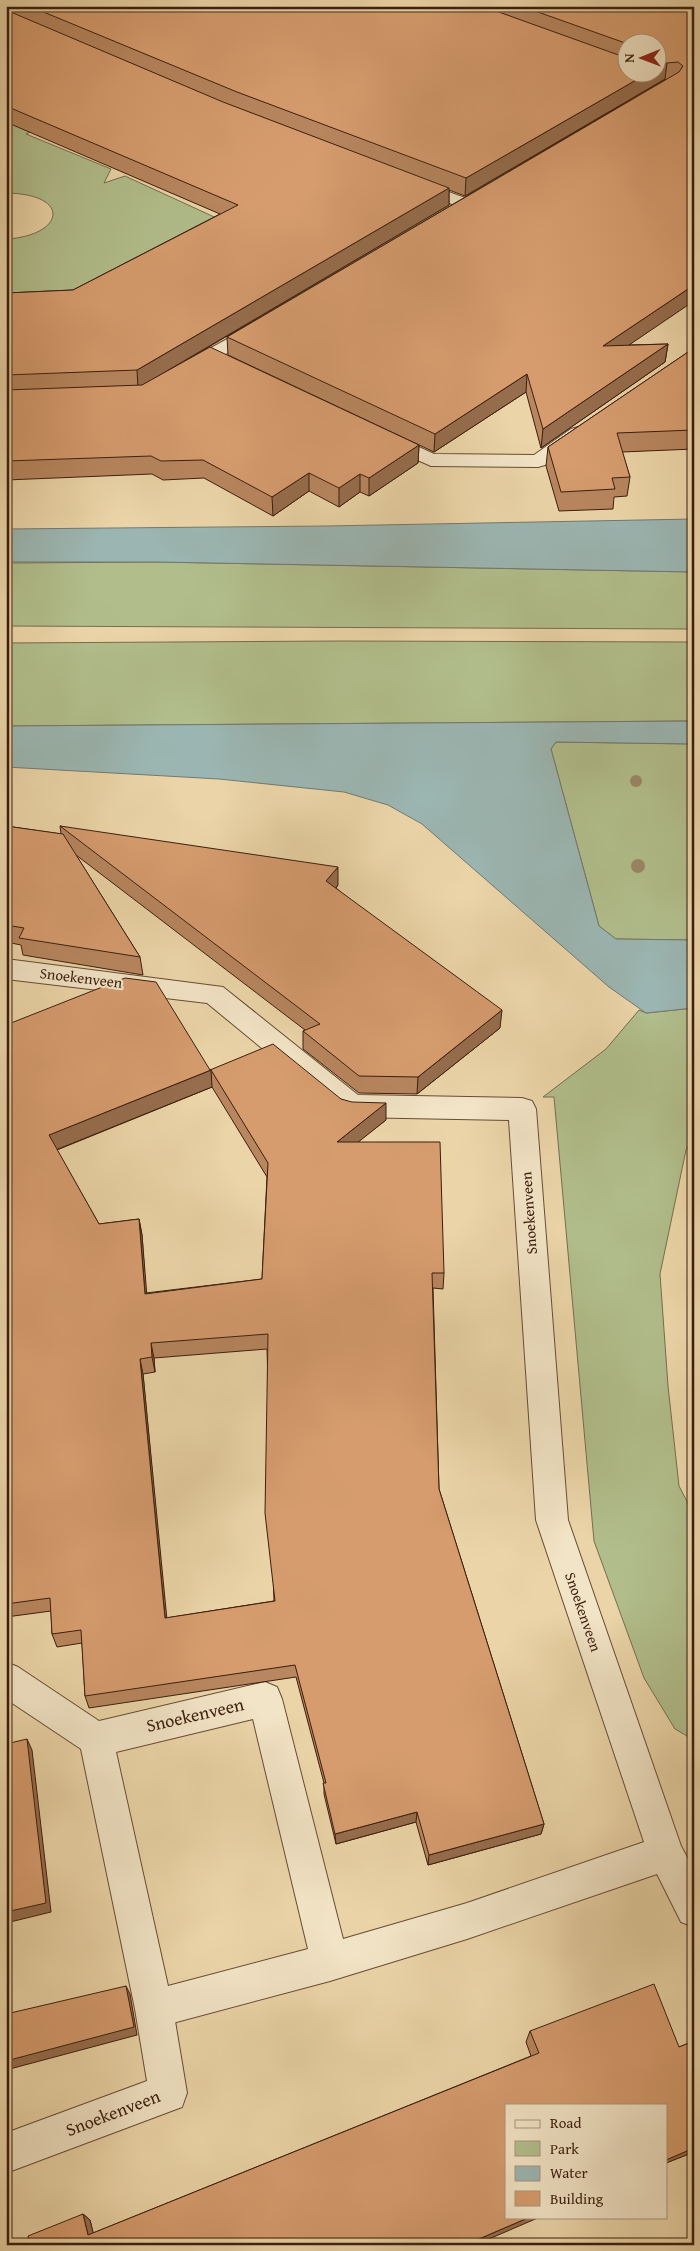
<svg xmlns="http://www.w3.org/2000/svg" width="700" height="2251" viewBox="0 0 700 2251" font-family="'Gentium Book Plus',serif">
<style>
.green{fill:#b1be8c;stroke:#766e4d}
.water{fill:#9bb6b2;stroke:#757970}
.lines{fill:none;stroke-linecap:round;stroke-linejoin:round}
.pedestrian-casing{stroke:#674c34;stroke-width:2}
.minor-casing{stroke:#674c34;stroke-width:2}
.pedestrian{fill:#f2e4c6;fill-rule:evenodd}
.minor{fill:#f2e4c6;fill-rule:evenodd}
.tree{fill:#9a8665}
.wall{fill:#b8865f;stroke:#3b1e0e;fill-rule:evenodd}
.shaded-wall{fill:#966d4d;stroke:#3b1e0e}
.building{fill:#d69c6e;stroke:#3b1e0e;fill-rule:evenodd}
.labels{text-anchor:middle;stroke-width:4.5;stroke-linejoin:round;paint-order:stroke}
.street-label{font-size:15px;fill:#3b1e0e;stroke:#f2e4c6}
.near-street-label{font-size:18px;fill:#3b1e0e;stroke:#f2e4c6}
</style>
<rect width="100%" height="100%" fill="#ebd5a8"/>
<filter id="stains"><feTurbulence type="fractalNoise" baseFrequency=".004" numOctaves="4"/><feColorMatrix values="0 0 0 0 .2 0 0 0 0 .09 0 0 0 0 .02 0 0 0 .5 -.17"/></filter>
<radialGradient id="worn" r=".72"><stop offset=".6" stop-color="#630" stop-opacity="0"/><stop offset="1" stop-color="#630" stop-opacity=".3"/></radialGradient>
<!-- green -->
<g class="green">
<path d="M6,106L48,124L26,134L111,169L104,183L125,176L223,221L72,302L6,305V239C64,236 73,194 6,193Z"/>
<path d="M158,562L694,572V629L6,626V563Z"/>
<path d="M339,641L694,642V721L6,726V643Z"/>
<path d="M556,742L694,744V940L616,939L599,926L551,749Z"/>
<path d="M694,1008V1137L686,1150L660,1274L668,1386L679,1486L694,1515V1740L675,1729L644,1678L594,1541L554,1097H543L606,1049L639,1010L646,1013Z"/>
</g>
<!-- water -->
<g class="water">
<path d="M694,519V572L158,562H6V529L326,526Z"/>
<path d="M694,721V744L556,742L551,749L599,926L616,939L694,940V1008L646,1013L609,987L422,824L388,805L344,792L219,779L6,767V726Z"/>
</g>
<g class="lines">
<defs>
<path id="pedestrian" d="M154,1990L167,1996L173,2009L187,2093L182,2107L6,2173V2133L147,2081L135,2009L141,1996Z"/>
<g id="minor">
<path d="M631,72H654L674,80L694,82V92L666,87L633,75Z"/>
<path d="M415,180L471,200L473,204L471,208L465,209L409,188L407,185L409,182Z"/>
<path d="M260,321L266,322L269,326L266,330L192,374H178L176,370L178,366Z"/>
<path d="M578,427L585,429L588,433L585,437L545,465L538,467L431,466L377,442L374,438L377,434H391L434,454L534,455L571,429Z"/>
<path d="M6,959L223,987L358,1095L522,1098L532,1101L536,1109L568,1520L681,1846L694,1870V1927L681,1922L657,1874L467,1939L330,1981L154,2028L141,2022L135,2009L81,1749L6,1699V1662L18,1667L99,1721L265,1682L277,1687L282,1699L343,1939L467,1903L644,1842L536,1520L509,1120L352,1117L342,1114L207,1003L6,979ZM253,1719L308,1949L168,1986L116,1752Z"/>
</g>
</defs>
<!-- pedestrian casing -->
<use href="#pedestrian" class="pedestrian-casing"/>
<!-- minor casing -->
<use href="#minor" class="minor-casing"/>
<!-- pedestrian -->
<use href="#pedestrian" class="pedestrian"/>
<!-- minor -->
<use href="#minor" class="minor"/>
</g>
<!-- trees -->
<g class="tree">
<circle cx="636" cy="781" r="6"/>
<circle cx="638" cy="866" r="7"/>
</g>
<!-- wall -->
<g class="wall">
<path d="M6,6H694L629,345L668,344L665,362L541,448L526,392L434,452L228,355L227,337L666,79L465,196L449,190V205L185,361L419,445L418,463L369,496L360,492L339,507L309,491L273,516L204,478L163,480L152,474L6,480V293L73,290L220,214L6,122ZM628,42L658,72H628Z"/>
<path d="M694,348V449L622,452L630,477L627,496L614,497L613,509L559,511L546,466L548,447Z"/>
<path d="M6,826L61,834L60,826L338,885L336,888L500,1028L417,1094L359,1093L303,1049V1031L305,1030L76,855L140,957L143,975L23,955L21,945L6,942Z"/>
<path d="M6,1025L341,1099L386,1120L357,1142L444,1273L443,1289L433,1288L439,1489L544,1824L541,1834L428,1865L416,1822L336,1844L324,1794V1783L296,1677L89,1708L85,1696L82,1643L57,1647L52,1634L51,1611L6,1617ZM212,1087L267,1177L262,1279L146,1293L142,1235L139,1219L99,1224L57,1150ZM267,1349L274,1601L166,1618L143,1374L155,1372L154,1358Z"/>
<path d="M530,2031L679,2047L694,2041V2152L666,2163V2105L506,2217L29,2245L83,2214L90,2220L93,2233L531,2056L526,2042Z"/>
</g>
<!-- shaded-wall -->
<g class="shaded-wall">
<path d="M667,63L665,79L465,196L466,178L650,72H658V68Z"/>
<path d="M449,188V205L138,388L137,370Z"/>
<path d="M694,285V301L601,364L603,346Z"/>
<path d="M668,344L665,362L541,448L543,429Z"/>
<path d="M527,374L526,392L434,452L435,434Z"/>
<path d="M419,445L418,463L369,496V478Z"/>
<path d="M309,473V491L273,516L272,497Z"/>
<path d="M360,474V492L339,507V488Z"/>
<path d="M338,867V885L326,899V881Z"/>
<path d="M502,1010L500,1028L417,1094L418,1077Z"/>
<path d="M211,1070L212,1087L53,1151L49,1135Z"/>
<path d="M386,1103V1120L337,1159V1142Z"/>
<path d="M139,1219L142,1235L148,1309L145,1294Z"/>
<path d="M151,1343L154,1358L155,1372L152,1357Z"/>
<path d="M140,1359L143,1374L168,1630L165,1618Z"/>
<path d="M27,1739L32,1750L51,1912L6,1923V1912Z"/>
<path d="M417,1812L416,1822L336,1844L335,1834Z"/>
<path d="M544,1824L541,1834L428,1865L429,1855Z"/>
<path d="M126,1986L130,1994L137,2035L6,2070V2061Z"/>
<path d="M6,2092L9,2124L6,2125Z"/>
<path d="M694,2148V2152L666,2163V2160Z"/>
<path d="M83,2214L90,2220L95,2240L88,2235Z"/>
<path d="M530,2217H540L475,2245H465Z"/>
</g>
<!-- building -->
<g class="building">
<path d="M29,6H482L624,57H628V72H650L466,178L237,92Z"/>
<path d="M521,6H694V285L603,346L668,344L543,429L527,374L435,434L227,337L679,72L683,66L678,62L667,63L658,68V42H628V44Z"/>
<path d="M6,10L223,102L449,188L137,370L6,375V293L73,290L238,205L6,106Z"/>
<path d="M210,347L419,445L369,478L360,474L339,488L309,473L272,497L203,460L161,461L151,456L6,461V390L142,385Z"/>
<path d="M694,348V430L617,433L630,477L612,478L615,489L561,492L548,447Z"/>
<path d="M6,826L63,834L140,957L19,938L24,928L6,925Z"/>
<path d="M60,826L338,867L326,881L502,1010L418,1077L359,1076L303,1031L320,1024Z"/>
<path d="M125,978L156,982L210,1070L273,1044L341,1099L352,1102L386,1103L337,1142H440L444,1273H432L439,1489L544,1824L429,1855L417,1812L335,1834L323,1783H326L295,1665L85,1696L81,1630L52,1634L50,1598L6,1604V1025ZM211,1070L268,1163L262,1279L145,1294L139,1219L99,1224L49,1135ZM268,1334L265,1513L275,1601L165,1618L140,1359L152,1357L151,1343Z"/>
<path d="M27,1739L46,1903L6,1912V1744Z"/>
<path d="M654,1984L679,2047L694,2041V2148L666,2160V2105H506V2217H530L465,2245H29L28,2236L83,2214L88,2235L539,2053L530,2031Z"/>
<path d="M126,1986L134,2027L6,2061V2014Z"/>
</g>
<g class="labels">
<!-- street labels -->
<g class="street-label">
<text transform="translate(81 978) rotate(7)" y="5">Snoekenveen</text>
<text transform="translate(529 1213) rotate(-94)" y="5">Snoekenveen</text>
<text transform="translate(583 1612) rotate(71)" y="5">Snoekenveen</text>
</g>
<!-- near-street labels -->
<g class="near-street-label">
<text transform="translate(195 1715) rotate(-13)" y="6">Snoekenveen</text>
<text transform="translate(113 2113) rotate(-21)" y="6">Snoekenveen</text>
</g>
</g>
<!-- margin -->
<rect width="700" height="2251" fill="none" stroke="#ebd5a8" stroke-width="25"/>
<rect x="8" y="8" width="685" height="2236" fill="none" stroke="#3b1e0e" stroke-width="2.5"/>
<rect x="12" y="12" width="675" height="2226" fill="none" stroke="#3b1e0e"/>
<!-- legend -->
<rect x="505" y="2104" width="162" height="115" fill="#f2e4c6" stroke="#a9957c"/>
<rect x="515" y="2120" width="25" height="8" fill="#f2e4c6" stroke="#a9957c"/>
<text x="550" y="2128" font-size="15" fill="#3b1e0e">Road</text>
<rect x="515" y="2141" width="25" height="15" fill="#b1be8c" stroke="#a9957c"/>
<text x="550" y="2154" font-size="15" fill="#3b1e0e">Park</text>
<rect x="515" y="2166" width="25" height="15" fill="#9bb6b2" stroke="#a9957c"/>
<text x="550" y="2178" font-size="15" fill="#3b1e0e">Water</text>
<rect x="515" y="2191" width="25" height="15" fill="#d69c6e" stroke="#a9957c"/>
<text x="550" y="2204" font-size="15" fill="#3b1e0e">Building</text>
<!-- north arrow -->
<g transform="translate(642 58) rotate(269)"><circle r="24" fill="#f2e4c6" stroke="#a9957c"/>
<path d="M0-4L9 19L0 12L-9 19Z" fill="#8f2418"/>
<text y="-8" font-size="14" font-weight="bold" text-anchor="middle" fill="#3b1e0e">N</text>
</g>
<rect width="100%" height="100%" filter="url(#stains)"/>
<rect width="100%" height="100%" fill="url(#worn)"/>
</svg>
